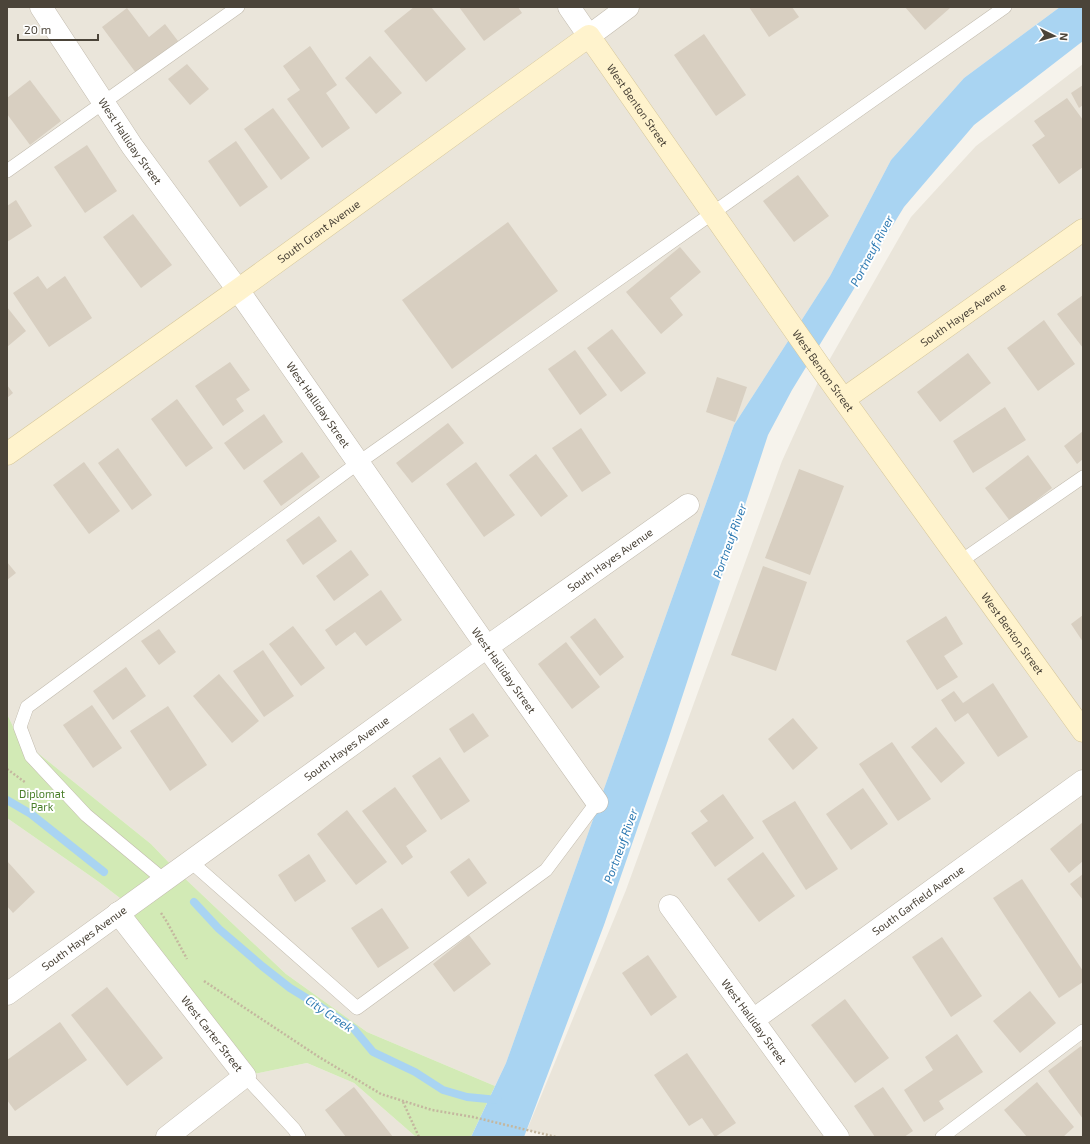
<svg xmlns="http://www.w3.org/2000/svg" width="1090" height="1144" viewBox="0 0 1090 1144" font-family="'Exo 2',sans-serif">
<style>
.residential{fill:#eae5da}
.green{fill:#d2eab5}
.water{fill:#a9d4f2}
.lines{fill:none;stroke-linecap:round;stroke-linejoin:round}
.stream{stroke:#a9d4f2;stroke-width:8}
.building{fill:#d8cfc1}
.lane-casing{stroke:#c2bbae;stroke-width:14}
.street-casing{stroke:#c2bbae;stroke-width:23}
.secondary-casing{stroke:#d6c79b;stroke-width:23}
.path{stroke:#c4b79f;stroke-width:2.5;stroke-dasharray:2 2;stroke-linecap:butt}
.lane{stroke:#fff;stroke-width:13}
.street{stroke:#fff;stroke-width:22}
.secondary{stroke:#fff3cd;stroke-width:22}
.labels{text-anchor:middle;stroke-width:4;stroke-linejoin:round;paint-order:stroke}
.street-label{font-size:11px;fill:#4b4439;stroke:#fff}
.park-label{font-size:11px;fill:#4a7f2a;stroke:#fff}
.water-label{font-size:12px;font-style:italic;fill:#2e7ab2;stroke:#fff}
</style>
<rect width="100%" height="100%" fill="#f6f3ec"/>
<!-- residential -->
<g class="residential">
<path d="M7,7H1060L964,78L891,160L830,276L734,425L506,1063L495,1086L367,1032L286,974L177,871L151,844L18,737L7,714Z"/>
<path d="M1083,64V1137H556L527,1130L626,890L782,461L823,371L911,217L976,146Z"/>
<path d="M7,818L99,882L129,905L245,1076L307,1063L354,1083L416,1137H7Z"/>
</g>
<!-- green -->
<path class="green" d="M7,714L18,737L151,844L177,871L286,974L367,1032L495,1086L471,1137H416L354,1083L307,1063L245,1076L118,913L129,905L99,882L7,818Z"/>
<!-- water -->
<path class="water" d="M1060,7H1083V41L974,125L904,207L792,390L768,435L668,740L604,925L524,1137H471L506,1063L734,425L830,276L891,160L964,78Z"/>
<g class="lines">
<!-- stream -->
<g class="stream">
<path d="M7,800L31,814L104,872"/>
<path d="M194,902L219,929L262,966L290,988L321,1007L354,1029L373,1052L415,1072L443,1090L467,1097L498,1100"/>
</g>
</g>
<!-- building -->
<g class="building">
<path d="M414,7H431L466,49L426,82L384,31Z"/>
<path d="M459,7H518L522,13L484,41Z"/>
<path d="M749,7H792L799,17L769,37Z"/>
<path d="M905,7H949L950,8L925,30Z"/>
<path d="M127,8L149,37L165,24L178,41L136,73L102,27Z"/>
<path d="M704,34L746,95L716,116L674,55Z"/>
<path d="M310,46L337,85L326,93L350,128L322,148L287,99L300,90L283,66Z"/>
<path d="M370,56L402,93L376,114L345,78Z"/>
<path d="M187,64L209,89L190,105L168,79Z"/>
<path d="M30,80L61,121L30,145L7,114V98Z"/>
<path d="M1083,85V105L1079,108L1071,93Z"/>
<path d="M1067,98L1083,120V167L1059,184L1032,145L1045,136L1034,121Z"/>
<path d="M273,108L310,158L281,180L244,129Z"/>
<path d="M236,141L268,187L240,207L208,161Z"/>
<path d="M87,145L117,191L85,213L54,167Z"/>
<path d="M798,175L829,216L794,242L763,201Z"/>
<path d="M16,200L32,226L7,242V206Z"/>
<path d="M133,214L172,265L141,288L103,237Z"/>
<path d="M508,222L558,291L452,369L402,300Z"/>
<path d="M680,247L701,272L670,298L683,315L661,334L626,292Z"/>
<path d="M38,276L47,289L65,276L92,318L49,347L13,293Z"/>
<path d="M1083,295V348L1057,314Z"/>
<path d="M7,307L26,331L7,347Z"/>
<path d="M1044,320L1075,364L1038,391L1007,348Z"/>
<path d="M612,329L646,373L621,392L587,348Z"/>
<path d="M575,350L607,395L580,415L548,369Z"/>
<path d="M968,353L991,383L940,422L917,392Z"/>
<path d="M230,362L250,390L236,399L244,411L223,426L195,386Z"/>
<path d="M717,377L747,387L735,422L706,412Z"/>
<path d="M7,385L13,393L7,398Z"/>
<path d="M177,399L213,448L186,467L151,419Z"/>
<path d="M1005,407L1026,440L973,473L953,441Z"/>
<path d="M264,414L283,442L244,470L224,443Z"/>
<path d="M448,423L464,443L412,483L396,463Z"/>
<path d="M581,428L611,473L582,492L552,448Z"/>
<path d="M1083,431V459L1077,464L1064,446Z"/>
<path d="M118,448L152,495L132,510L98,463Z"/>
<path d="M302,452L320,477L281,506L263,481Z"/>
<path d="M536,454L568,496L541,517L509,475Z"/>
<path d="M1028,455L1052,488L1010,521L985,488Z"/>
<path d="M84,462L120,511L89,534L53,485Z"/>
<path d="M476,462L515,515L484,537L446,484Z"/>
<path d="M799,469L844,486L810,575L765,558Z"/>
<path d="M319,516L337,541L303,565L286,540Z"/>
<path d="M351,550L369,575L334,601L316,576Z"/>
<path d="M7,562L16,573L7,580Z"/>
<path d="M763,566L807,582L776,671L731,655Z"/>
<path d="M381,590L402,620L366,646L355,632L336,646L325,630Z"/>
<path d="M1083,615V642L1071,624Z"/>
<path d="M946,616L963,644L944,656L958,677L937,690L906,641Z"/>
<path d="M595,618L624,657L600,676L570,637Z"/>
<path d="M293,626L325,668L301,686L269,644Z"/>
<path d="M159,629L176,652L159,665L141,641Z"/>
<path d="M566,642L600,687L572,709L538,664Z"/>
<path d="M263,650L294,696L264,717L233,671Z"/>
<path d="M126,667L146,696L113,720L93,691Z"/>
<path d="M219,674L259,721L232,743L193,696Z"/>
<path d="M993,683L1028,737L998,757L968,713L955,722L941,700L954,691L963,703Z"/>
<path d="M92,705L122,748L93,768L63,725Z"/>
<path d="M168,706L207,765L170,791L130,731Z"/>
<path d="M473,713L489,736L464,753L449,729Z"/>
<path d="M793,718L818,748L793,770L768,739Z"/>
<path d="M936,727L965,763L941,783L911,747Z"/>
<path d="M892,742L931,799L898,821L859,764Z"/>
<path d="M440,757L470,801L441,820L412,776Z"/>
<path d="M395,787L427,831L406,846L413,857L402,865L362,811Z"/>
<path d="M863,788L888,824L851,850L826,814Z"/>
<path d="M723,794L754,838L715,867L691,833L708,821L700,811Z"/>
<path d="M795,801L838,869L806,890L762,821Z"/>
<path d="M347,810L387,862L356,885L317,834Z"/>
<path d="M1083,822V861L1069,873L1050,849Z"/>
<path d="M763,852L795,896L759,922L727,879Z"/>
<path d="M309,854L326,881L295,902L278,875Z"/>
<path d="M469,858L487,883L468,897L450,872Z"/>
<path d="M7,861L35,892L13,913L7,906Z"/>
<path d="M1083,874V900L1070,884Z"/>
<path d="M1022,879L1083,971V982L1059,998L993,898Z"/>
<path d="M382,908L409,948L378,968L351,928Z"/>
<path d="M469,935L491,964L454,992L433,964Z"/>
<path d="M942,937L982,996L951,1017L912,957Z"/>
<path d="M648,955L677,997L651,1016L622,973Z"/>
<path d="M107,987L163,1058L127,1086L71,1015Z"/>
<path d="M1030,991L1056,1023L1020,1053L993,1021Z"/>
<path d="M845,999L889,1058L855,1083L811,1025Z"/>
<path d="M60,1022L87,1060L15,1111L7,1100V1060Z"/>
<path d="M957,1034L983,1072L939,1101L944,1109L924,1122L904,1090L933,1070L925,1057Z"/>
<path d="M1081,1046L1083,1049V1119L1048,1071Z"/>
<path d="M687,1053L736,1123L715,1137L702,1118L689,1126L654,1075Z"/>
<path d="M1037,1082L1074,1127L1063,1137H1027L1004,1110Z"/>
<path d="M354,1087L393,1137H346L325,1110Z"/>
<path d="M883,1087L913,1131L904,1137H875L854,1106Z"/>
</g>
<g class="lines">
<defs>
<g id="lane">
<path d="M7,171L238,7"/>
<path d="M961,561L1083,477"/>
<path d="M190,861L357,1008L546,870L597,802"/>
<path d="M164,880L86,815L31,756L20,727L27,707L358,463L1005,7"/>
<path d="M245,1076L294,1129L299,1137"/>
<path d="M942,1137L1083,1031"/>
</g>
<g id="street">
<path id="s1" d="M41,7L132,146L238,290L487,647L597,802"/>
<path d="M569,7L589,36L628,7"/>
<path id="s2" d="M670,906L838,1137"/>
<path id="s3" d="M118,913L245,1076L167,1137"/>
<path id="s4" d="M7,994L487,647L688,505"/>
<path id="s5" d="M753,1020L1083,781"/>
</g>
<g id="secondary">
<path id="s6" d="M844,399L1083,230"/>
<path id="s7" d="M7,454L238,290L589,36L823,371L1083,731"/>
</g>
</defs>
<!-- lane casing -->
<use href="#lane" class="lane-casing"/>
<!-- street casing -->
<use href="#street" class="street-casing"/>
<!-- secondary casing -->
<use href="#secondary" class="secondary-casing"/>
<!-- path -->
<g class="path">
<path d="M7,769L26,783"/>
<path d="M161,913L167,922L187,959"/>
<path d="M204,981L319,1057L381,1094L432,1110L473,1117L556,1137"/>
<path d="M403,1102L419,1137"/>
</g>
<!-- lane -->
<use href="#lane" class="lane"/>
<!-- street -->
<use href="#street" class="street"/>
<!-- secondary -->
<use href="#secondary" class="secondary"/>
</g>
<g class="labels">
<!-- street labels -->
<g class="street-label">
<text dy="4" stroke="none"><textPath href="#s7" startOffset="801">West Benton Street</textPath></text>
<text dy="4" stroke="none"><textPath href="#s1" startOffset="161">West Halliday Street</textPath></text>
<text dy="4" stroke="none"><textPath href="#s7" startOffset="383">South Grant Avenue</textPath></text>
<text dy="4" stroke="none"><textPath href="#s6" startOffset="146">South Hayes Avenue</textPath></text>
<text dy="4" stroke="none"><textPath href="#s7" startOffset="1125">West Benton Street</textPath></text>
<text dy="4" stroke="none"><textPath href="#s1" startOffset="485">West Halliday Street</textPath></text>
<text dy="4" stroke="none"><textPath href="#s4" startOffset="743">South Hayes Avenue</textPath></text>
<text dy="4" stroke="none"><textPath href="#s7" startOffset="1449">West Benton Street</textPath></text>
<text dy="4" stroke="none"><textPath href="#s1" startOffset="809">West Halliday Street</textPath></text>
<text dy="4" stroke="none"><textPath href="#s4" startOffset="419">South Hayes Avenue</textPath></text>
<text dy="4" stroke="none"><textPath href="#s5" startOffset="204">South Garfield Avenue</textPath></text>
<text dy="4" stroke="none"><textPath href="#s4" startOffset="95">South Hayes Avenue</textPath></text>
<text dy="4" stroke="none"><textPath href="#s2" startOffset="143">West Halliday Street</textPath></text>
<text dy="4" stroke="none"><textPath href="#s3" startOffset="153">West Carter Street</textPath></text>
</g>
<!-- park labels -->
<g class="park-label">
<text x="42" y="798">Diplomat<tspan x="42" dy="13">Park</tspan></text>
</g>
<!-- water labels -->
<g class="water-label">
<text transform="translate(872 251) rotate(-62)" y="4">Portneuf River</text>
<text transform="translate(730 541) rotate(-70)" y="4">Portneuf River</text>
<text transform="translate(621 846) rotate(-70)" y="4">Portneuf River</text>
<text transform="translate(329 1014) rotate(34)" y="4">City Creek</text>
</g>
</g>
<!-- border -->
<rect width="1090" height="1144" fill="none" stroke="#4b4439" stroke-width="16"/>
<!-- north arrow -->
<g transform="translate(1054 36) rotate(95)" stroke="#ffffff" stroke-width="3" paint-order="stroke">
<path d="M0-3L7 15L0 10L-7 15Z" fill="#4b4439"/>
<text y="-6" font-size="11" font-weight="bold" text-anchor="middle" fill="#4b4439">N</text>
</g>
<!-- scale -->
<path d="M18 34v6h80v-6" fill="none" stroke="#4b4439" stroke-width="2"/>
<text x="24" y="34" font-size="12" fill="#4b4439" stroke="#ffffff" stroke-width="3" paint-order="stroke">20 m</text>
</svg>
